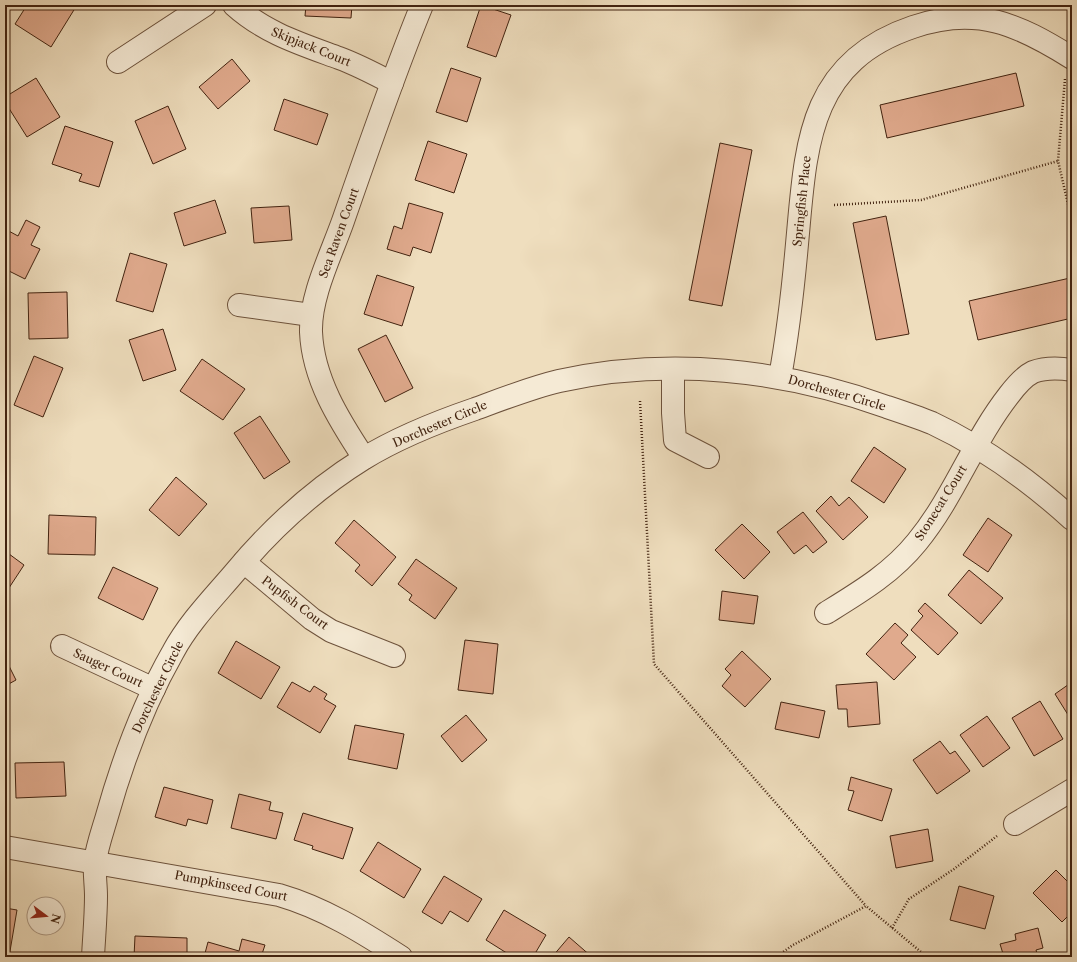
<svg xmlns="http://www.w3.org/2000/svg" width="1077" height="962" viewBox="0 0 1077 962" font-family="'Libre Caslon Text',serif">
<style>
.building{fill:#e0aa8d;stroke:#422310}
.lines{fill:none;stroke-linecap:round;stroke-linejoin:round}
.minor-casing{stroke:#6d523c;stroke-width:24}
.path{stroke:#422310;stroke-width:2.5;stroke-dasharray:1 2;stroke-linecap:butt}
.minor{stroke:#f5ead5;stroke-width:22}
.labels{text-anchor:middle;stroke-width:4;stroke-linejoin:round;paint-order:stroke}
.street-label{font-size:12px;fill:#422310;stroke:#f5ead5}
</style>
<rect width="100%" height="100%" fill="#efdebe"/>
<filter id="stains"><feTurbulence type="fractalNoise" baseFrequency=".005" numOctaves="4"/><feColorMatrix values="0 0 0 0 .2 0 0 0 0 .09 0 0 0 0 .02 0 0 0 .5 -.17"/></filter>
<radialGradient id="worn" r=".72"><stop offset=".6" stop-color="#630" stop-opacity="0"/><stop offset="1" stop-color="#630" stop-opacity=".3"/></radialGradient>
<!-- building -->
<g class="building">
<path d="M27,5H77L51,47L15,24Z"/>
<path d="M306,5H352L351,18L305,16Z"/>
<path d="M481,5L511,15L496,57L467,47Z"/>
<path d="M232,59L250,81L218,109L199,87Z"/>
<path d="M451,68L481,78L467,122L436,112Z"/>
<path d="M1016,73L1024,106L887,138L880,105Z"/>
<path d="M36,78L60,117L27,137L5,102V97Z"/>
<path d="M284,99L328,114L317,145L274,130Z"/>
<path d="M168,106L186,149L153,164L135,121Z"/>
<path d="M65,126L113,142L99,187L79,181L82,174L52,164Z"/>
<path d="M428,141L467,154L454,193L415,180Z"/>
<path d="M720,143L752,150L722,306L689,300Z"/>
<path d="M215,200L226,233L184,246L174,213Z"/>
<path d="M409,203L443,213L431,253L413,247L410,256L387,249L394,226L402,229Z"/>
<path d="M289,206L292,240L254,243L251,208Z"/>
<path d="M886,216L909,334L876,340L853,223Z"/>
<path d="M26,220L40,227L31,245L40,249L25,279L5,269V229L18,236Z"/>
<path d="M130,253L167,264L153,312L116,301Z"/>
<path d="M377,275L414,287L402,326L364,314Z"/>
<path d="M1070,278L1072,287V318L978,340L969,301Z"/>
<path d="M67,292L68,338L29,339L28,293Z"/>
<path d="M163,329L176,370L143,381L129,340Z"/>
<path d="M386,335L413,388L385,402L358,349Z"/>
<path d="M34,356L63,368L43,417L14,405Z"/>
<path d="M202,359L245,389L223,420L180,391Z"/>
<path d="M260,416L290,462L264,479L234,433Z"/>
<path d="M874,447L906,469L884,503L851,481Z"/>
<path d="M176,477L207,504L179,536L149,510Z"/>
<path d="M831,496L839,506L849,497L868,517L843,540L816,511Z"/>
<path d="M803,512L827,542L813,553L806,545L794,554L777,532Z"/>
<path d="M49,515L96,517L95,555L48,554Z"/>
<path d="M988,518L1012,535L988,572L963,555Z"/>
<path d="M354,520L396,557L372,586L355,571L360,565L335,543Z"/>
<path d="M742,524L770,552L744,579L715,550Z"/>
<path d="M5,551L24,565L5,594Z"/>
<path d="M416,559L457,588L435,619L409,600L412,595L398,584Z"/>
<path d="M113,567L158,588L143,620L98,598Z"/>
<path d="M969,570L1003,598L981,624L948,595Z"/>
<path d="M722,591L758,596L754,624L719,620Z"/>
<path d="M925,603L958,633L938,655L911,630L923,616L918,611Z"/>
<path d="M895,623L908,635L901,643L916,657L894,680L866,654Z"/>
<path d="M465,640L498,644L493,694L458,690Z"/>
<path d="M236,641L280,667L261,699L218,673Z"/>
<path d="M742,651L771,679L745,707L722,686L731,675L725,669Z"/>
<path d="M5,660H6L16,680L5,686Z"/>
<path d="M292,682L310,692L314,686L327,694L324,699L336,706L320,733L277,707Z"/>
<path d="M877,682L880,724L848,727L847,709H838L836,685Z"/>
<path d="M1072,682V717L1070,718L1055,694Z"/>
<path d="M1040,701L1063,739L1034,756L1012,718Z"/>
<path d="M781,702L825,711L819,738L775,729Z"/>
<path d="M466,715L487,740L462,762L441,736Z"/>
<path d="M987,716L1010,748L983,767L960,735Z"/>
<path d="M355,725L404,734L397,769L348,759Z"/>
<path d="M940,741L950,754L955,751L970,771L937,794L913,760Z"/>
<path d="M64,762L66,796L16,798L15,763Z"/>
<path d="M851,777L892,789L882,821L848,810L854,791L848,790Z"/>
<path d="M164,787L213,800L207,824L188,819L186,826L155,817Z"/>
<path d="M239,794L271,802L269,810L283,813L276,839L231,828Z"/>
<path d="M303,813L353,828L343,859L312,849L313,846L294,840Z"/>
<path d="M928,829L933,861L896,868L890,836Z"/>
<path d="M378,842L421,869L404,898L360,871Z"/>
<path d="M1056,870L1072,886V912L1062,922L1033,893Z"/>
<path d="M444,876L482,899L468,922L450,911L442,924L422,912Z"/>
<path d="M959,886L994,896L985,929L950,920Z"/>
<path d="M5,908L17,910L9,957H5Z"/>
<path d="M504,910L546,935L533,957H513L486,940Z"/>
<path d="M1038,928L1043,948L1036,950L1038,957H1004L1000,944L1016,940L1015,934Z"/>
<path d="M135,936L187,938V957H134Z"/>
<path d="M569,937L592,957H552Z"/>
<path d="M242,939L265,945L261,957H204L208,942L239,951Z"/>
<path d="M286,953L296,957H285Z"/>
</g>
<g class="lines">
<defs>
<g id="minor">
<path d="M234,5C265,33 301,44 339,58C358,65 375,74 392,83"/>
<path d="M118,62L205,5"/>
<path d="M239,305L311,315"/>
<path d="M673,369V413L675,440L708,457"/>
<path d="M780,377C788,333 793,289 797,244C806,149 806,63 913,27C976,5 1018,24 1072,58"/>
<path d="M364,458C339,420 313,379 311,332C310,296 331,255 343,221C368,149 393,76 422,5"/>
<path d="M244,562L312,619L331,631L394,656"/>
<path d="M826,613C860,592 892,573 917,542C954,497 973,441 1009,395C1015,387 1023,377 1033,372C1044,368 1060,368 1072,370"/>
<path d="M62,646L154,689"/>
<path d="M1015,824L1072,790"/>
<path d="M5,847L279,895C324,908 362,932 401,957"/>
<path d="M93,957C94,937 96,916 96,896C96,885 94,873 95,862C97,846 103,830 107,816C123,759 144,703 173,652C189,622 214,597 236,571C272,528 315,489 363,459C397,438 437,422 475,409C502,399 530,388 559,381C669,357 782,369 887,407C902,412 917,417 932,423C983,447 1030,481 1072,519"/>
</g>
</defs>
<!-- minor casing -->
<use href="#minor" class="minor-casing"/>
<!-- path -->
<g class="path">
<path d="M1065,79L1058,161L1072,221"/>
<path d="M834,205L921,200L1058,161"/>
<path d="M640,401L654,664L866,906"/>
<path d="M892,928L909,899L954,869L997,836"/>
<path d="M776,957L793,945L866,906L927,957"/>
</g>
<!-- minor -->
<use href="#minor" class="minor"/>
</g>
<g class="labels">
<!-- street labels -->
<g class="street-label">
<text transform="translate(311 47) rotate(22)" y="4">Skipjack Court</text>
<text transform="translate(802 201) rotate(-84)" y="4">Springfish Place</text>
<text transform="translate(339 233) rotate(-70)" y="4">Sea Raven Court</text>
<text transform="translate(837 393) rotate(16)" y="4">Dorchester Circle</text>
<text transform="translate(440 424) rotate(-23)" y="4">Dorchester Circle</text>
<text transform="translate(941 503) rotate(-58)" y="4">Stonecat Court</text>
<text transform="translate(295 603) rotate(37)" y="4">Pupfish Court</text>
<text transform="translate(108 668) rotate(25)" y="4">Sauger Court</text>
<text transform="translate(158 687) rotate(-64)" y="4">Dorchester Circle</text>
<text transform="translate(231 886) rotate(11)" y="4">Pumpkinseed Court</text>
</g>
</g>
<!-- margin -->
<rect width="1077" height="962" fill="none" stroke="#efdebe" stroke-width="20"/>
<rect x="6" y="6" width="1065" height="950" fill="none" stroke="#422310" stroke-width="2"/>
<rect x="10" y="10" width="1057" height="942" fill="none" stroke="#422310"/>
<!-- north arrow -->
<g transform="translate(46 916) rotate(106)"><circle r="19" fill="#f5ead5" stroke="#ad9a86"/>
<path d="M0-3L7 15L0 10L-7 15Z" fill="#8f2418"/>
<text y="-6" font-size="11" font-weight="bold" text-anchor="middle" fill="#422310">N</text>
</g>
<rect width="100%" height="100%" filter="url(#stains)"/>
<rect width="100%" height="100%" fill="url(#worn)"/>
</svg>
